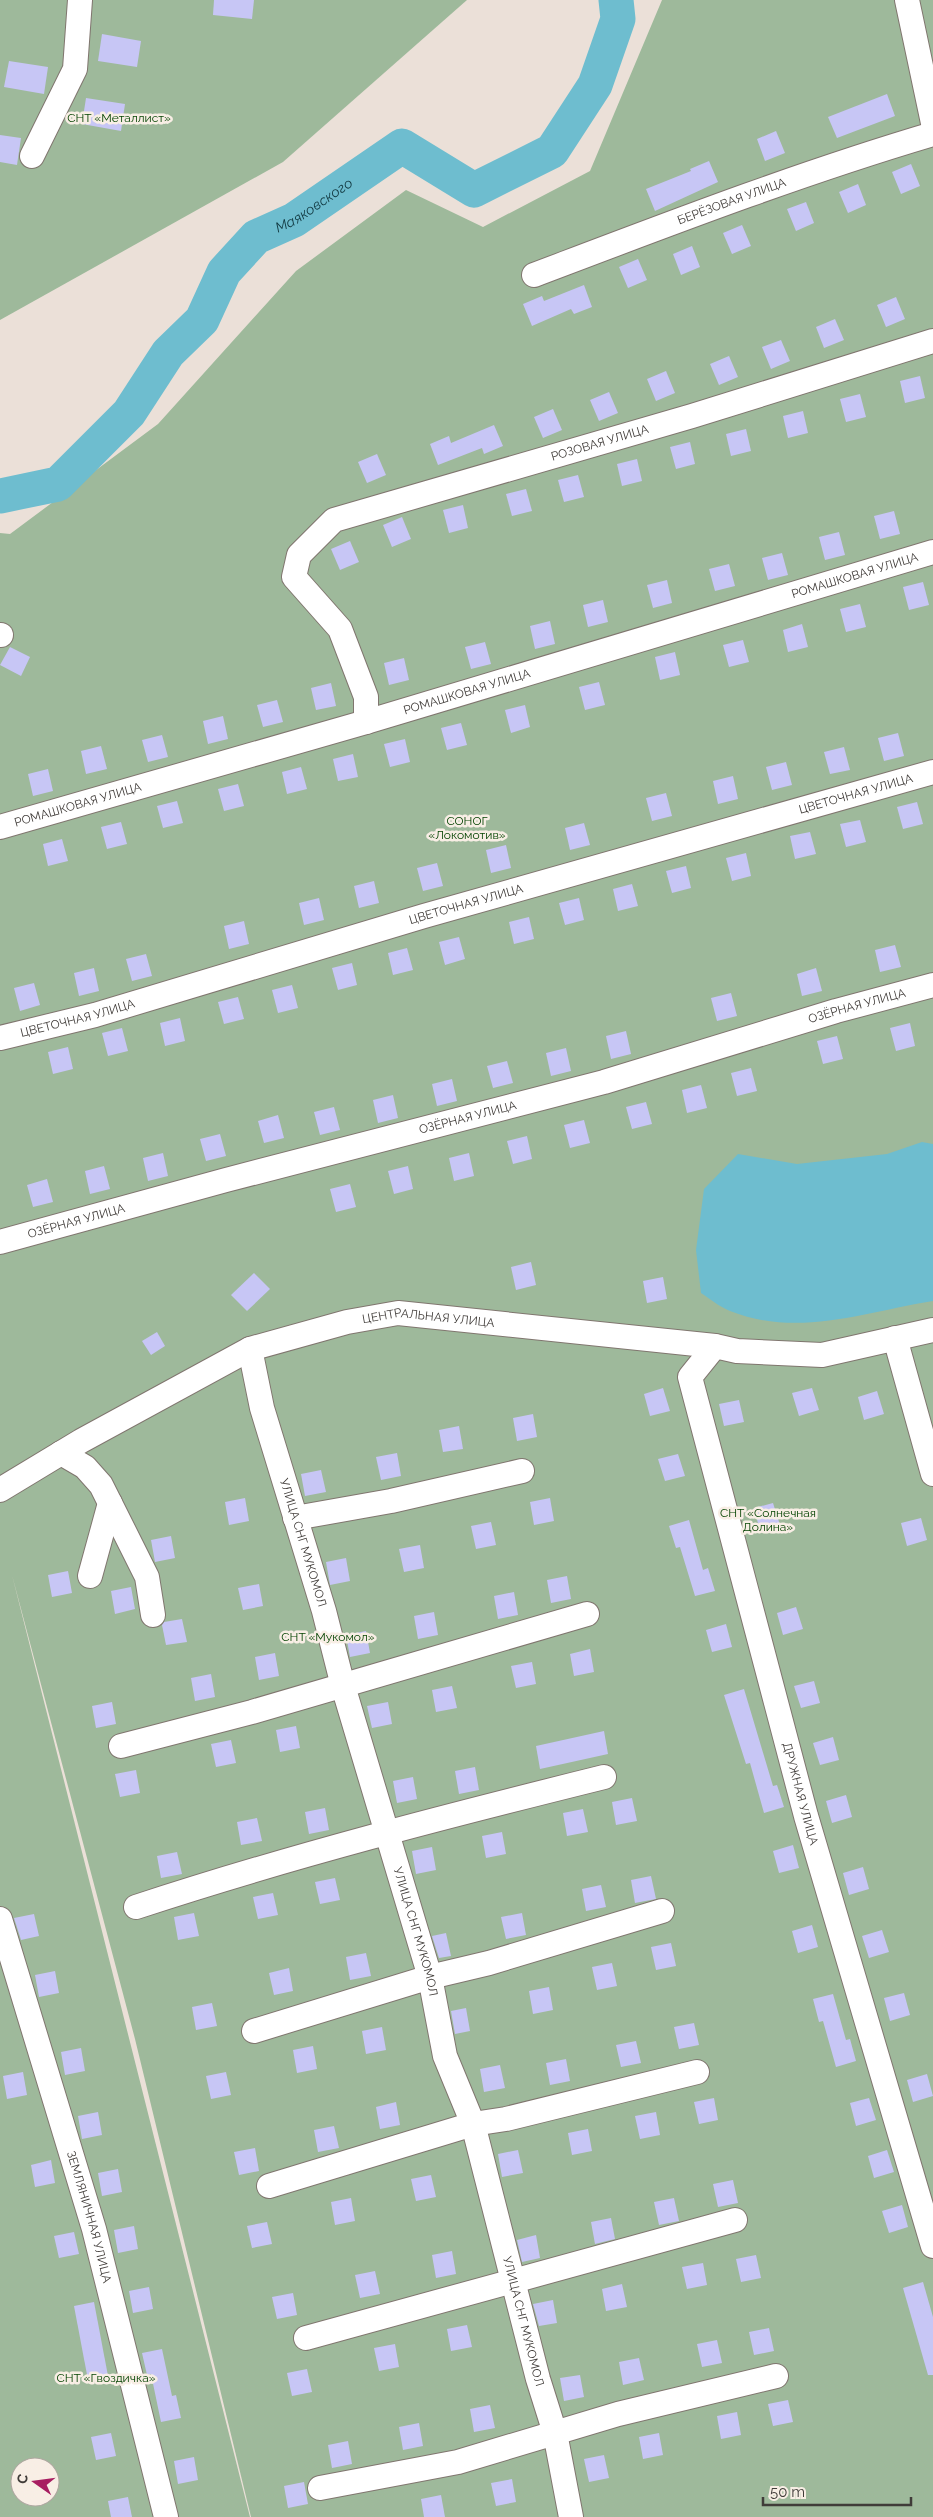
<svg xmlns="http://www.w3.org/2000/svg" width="933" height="2517" viewBox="0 0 933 2517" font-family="Raleway,sans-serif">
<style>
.green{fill:#9eb99b;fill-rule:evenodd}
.water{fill:#6ebdcf}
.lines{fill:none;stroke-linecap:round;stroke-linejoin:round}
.river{stroke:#6ebdcf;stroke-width:35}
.building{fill:#c7c6f5}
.minor-casing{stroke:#80766f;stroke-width:26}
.minor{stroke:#fff;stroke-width:24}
.labels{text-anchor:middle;stroke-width:5;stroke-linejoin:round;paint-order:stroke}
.park-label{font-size:12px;fill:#034300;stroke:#f8eee5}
.street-label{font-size:12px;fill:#403c39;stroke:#f8eee5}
.water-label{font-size:14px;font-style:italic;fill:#10373f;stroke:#f8eee5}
</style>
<rect width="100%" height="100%" fill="#ebe0d8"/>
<!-- green -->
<g class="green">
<path d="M0,0H467L283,162L0,320Z"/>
<path d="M662,0H908L933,91V2517H251L135,2039L12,1575L250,2517H0V533L10,534L158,424L296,271L406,190L483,227L590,171ZM20,2467H50V2497H20Z"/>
<path d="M912,0H933V76Z"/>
</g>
<!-- water -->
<path class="water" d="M922,1142L933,1144V1301C864,1312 798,1338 730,1311C720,1307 710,1299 701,1293L696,1250L704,1189L738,1154L797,1164L887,1154Z"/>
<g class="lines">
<!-- river -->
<path class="river" id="s1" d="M0,496L58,484L129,413L168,353L202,320L224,272L256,237L294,220L402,146L474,190L552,151L595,85L618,19L616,0"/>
</g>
<!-- building -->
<g class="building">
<path d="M214,0H254L252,19L213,15Z"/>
<path d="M102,34L141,41L137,67L98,61Z"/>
<path d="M9,61L48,67L44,94L4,87Z"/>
<path d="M887,94L895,116L837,138L828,117Z"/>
<path d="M86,98L125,104L121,131L82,124Z"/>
<path d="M776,131L785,153L765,161L757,139Z"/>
<path d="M0,135L21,138L17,165L0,162Z"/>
<path d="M709,161L718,182L655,211L646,189L691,171L690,169Z"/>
<path d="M911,164L920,186L901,194L892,172Z"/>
<path d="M858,184L866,205L848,213L839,192Z"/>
<path d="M806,202L814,223L796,231L787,209Z"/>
<path d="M742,225L751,246L732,254L723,233Z"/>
<path d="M692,246L700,267L681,275L673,254Z"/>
<path d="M638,259L647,280L628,288L619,267Z"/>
<path d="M584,285L592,307L574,314L571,309L532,326L523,304L542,296L544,301Z"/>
<path d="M896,297L905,319L886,327L877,305Z"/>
<path d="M835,319L844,340L824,348L816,327Z"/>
<path d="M781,340L790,361L771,369L762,347Z"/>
<path d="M729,356L738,377L719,385L710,364Z"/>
<path d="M666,371L675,393L656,401L647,379Z"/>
<path d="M920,376L925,398L905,403L900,381Z"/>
<path d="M609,392L618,413L599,421L590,400Z"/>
<path d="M860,394L866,417L846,422L840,399Z"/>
<path d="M553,409L562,430L543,438L534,417Z"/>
<path d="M803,411L808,433L788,438L783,416Z"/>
<path d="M494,425L503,446L484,454L482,448L438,465L430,444L449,436L451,443Z"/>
<path d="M746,429L751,451L731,456L726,434Z"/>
<path d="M690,442L695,464L676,469L670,447Z"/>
<path d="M377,454L386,475L367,483L358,462Z"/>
<path d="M637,459L642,481L622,486L617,464Z"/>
<path d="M578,475L584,497L564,502L558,480Z"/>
<path d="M526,489L532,511L512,516L506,494Z"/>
<path d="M463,505L468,528L449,533L443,510Z"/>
<path d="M894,511L900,534L880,539L874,516Z"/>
<path d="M402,517L411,539L392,547L383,525Z"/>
<path d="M839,532L845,555L825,560L819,537Z"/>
<path d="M350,541L359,562L340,570L331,549Z"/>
<path d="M782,553L788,575L768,580L762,558Z"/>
<path d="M729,564L735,586L715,591L709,569Z"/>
<path d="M667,580L672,603L653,608L647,585Z"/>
<path d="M923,582L929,605L909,610L903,587Z"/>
<path d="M603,600L608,622L588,627L583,605Z"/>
<path d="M860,604L866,627L846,632L840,609Z"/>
<path d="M550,621L555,644L535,649L530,626Z"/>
<path d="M802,624L808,647L788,652L783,630Z"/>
<path d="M743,640L749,662L729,667L723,645Z"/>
<path d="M485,642L491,664L471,669L465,647Z"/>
<path d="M10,647L30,657L21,676L0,665Z"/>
<path d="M675,652L680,675L660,680L655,657Z"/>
<path d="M404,658L409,680L389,685L384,663Z"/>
<path d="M599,682L605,705L585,710L579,687Z"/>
<path d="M331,683L336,706L316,710L311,688Z"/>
<path d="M277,700L283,722L263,727L257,705Z"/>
<path d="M525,705L530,727L511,733L505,710Z"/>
<path d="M223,716L228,739L208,744L203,721Z"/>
<path d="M461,723L467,745L447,750L441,728Z"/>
<path d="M898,733L904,756L884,761L878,738Z"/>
<path d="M162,735L168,757L148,762L142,740Z"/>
<path d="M405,739L410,762L390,767L384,744Z"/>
<path d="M101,746L107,769L86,774L81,751Z"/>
<path d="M844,747L850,770L830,774L824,752Z"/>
<path d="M353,754L358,777L338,781L333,759Z"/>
<path d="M786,762L792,785L772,790L766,767Z"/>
<path d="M301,767L307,789L287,794L282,772Z"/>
<path d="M48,769L53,791L33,796L28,774Z"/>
<path d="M733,776L738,799L718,804L713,781Z"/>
<path d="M238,784L244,806L224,811L218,789Z"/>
<path d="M666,793L672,816L652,821L646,798Z"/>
<path d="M177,801L183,823L163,828L157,806Z"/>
<path d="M917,802L923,824L903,829L897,807Z"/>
<path d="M860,820L866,842L846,847L840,824Z"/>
<path d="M121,822L127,844L107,849L101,827Z"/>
<path d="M584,823L590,845L570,850L565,828Z"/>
<path d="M810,832L816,854L795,859L790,836Z"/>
<path d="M62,839L68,861L48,866L43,844Z"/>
<path d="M506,845L511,868L491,873L486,850Z"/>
<path d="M746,853L751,876L732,881L726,858Z"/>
<path d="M437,863L443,886L423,891L417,868Z"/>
<path d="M686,866L691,888L672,893L666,871Z"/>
<path d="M374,881L379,903L359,908L354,886Z"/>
<path d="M632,884L638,906L618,911L613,889Z"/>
<path d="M319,898L324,920L304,925L299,903Z"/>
<path d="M579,898L584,920L565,925L559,903Z"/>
<path d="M529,917L534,939L514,944L509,922Z"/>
<path d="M244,921L249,944L229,949L224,926Z"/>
<path d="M459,937L465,959L445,965L439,942Z"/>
<path d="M895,945L901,967L880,972L875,950Z"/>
<path d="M407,948L413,970L393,975L388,953Z"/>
<path d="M146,954L152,976L132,981L126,959Z"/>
<path d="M352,963L357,985L338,990L332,968Z"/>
<path d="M94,968L99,991L79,996L74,973Z"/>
<path d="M816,968L822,991L802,996L797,974Z"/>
<path d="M34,983L40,1005L20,1011L14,988Z"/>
<path d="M292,985L298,1008L278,1013L272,990Z"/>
<path d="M731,993L737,1016L717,1021L711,998Z"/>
<path d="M238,997L244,1019L224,1024L218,1002Z"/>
<path d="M180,1018L185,1041L165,1046L160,1023Z"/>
<path d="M910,1023L915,1046L896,1051L890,1028Z"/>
<path d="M122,1028L128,1051L108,1056L102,1033Z"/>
<path d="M626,1031L631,1054L611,1059L606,1036Z"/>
<path d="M837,1036L843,1059L823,1064L817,1041Z"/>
<path d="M68,1047L73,1069L53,1074L48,1052Z"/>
<path d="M566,1048L571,1071L551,1076L546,1053Z"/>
<path d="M507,1061L513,1083L493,1088L487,1066Z"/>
<path d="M751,1068L757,1091L737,1096L731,1073Z"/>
<path d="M452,1079L457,1101L437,1106L432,1084Z"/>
<path d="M701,1085L707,1108L687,1113L682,1090Z"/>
<path d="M393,1095L398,1118L378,1123L373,1100Z"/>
<path d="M646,1102L652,1124L632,1129L626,1107Z"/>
<path d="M334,1107L340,1130L320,1135L314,1112Z"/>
<path d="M278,1115L284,1138L264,1143L258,1121Z"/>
<path d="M584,1120L590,1143L570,1148L564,1125Z"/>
<path d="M220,1134L226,1156L206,1161L200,1139Z"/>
<path d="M527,1136L532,1159L513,1164L507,1141Z"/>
<path d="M163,1153L168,1176L148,1181L143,1158Z"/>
<path d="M469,1153L474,1176L454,1181L449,1158Z"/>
<path d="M104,1166L110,1189L90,1194L85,1171Z"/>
<path d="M408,1166L413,1189L394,1194L388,1171Z"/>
<path d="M47,1179L53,1202L33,1207L27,1185Z"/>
<path d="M350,1184L356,1207L336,1212L330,1189Z"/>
<path d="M531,1262L536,1285L516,1290L511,1267Z"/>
<path d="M254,1273L270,1289L247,1311L231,1295Z"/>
<path d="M663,1277L667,1299L647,1303L643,1281Z"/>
<path d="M157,1332L165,1346L151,1355L142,1341Z"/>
<path d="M663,1388L670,1411L650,1416L644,1394Z"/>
<path d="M812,1388L819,1410L799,1416L792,1393Z"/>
<path d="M877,1391L884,1414L864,1420L858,1397Z"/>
<path d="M739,1400L744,1422L724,1426L719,1404Z"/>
<path d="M533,1414L537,1437L517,1441L513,1418Z"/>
<path d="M459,1426L463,1449L443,1452L439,1430Z"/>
<path d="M397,1453L401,1476L381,1480L376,1457Z"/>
<path d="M678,1454L685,1476L665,1481L658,1459Z"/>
<path d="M321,1470L326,1492L305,1496L301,1474Z"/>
<path d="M245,1498L249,1521L229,1525L225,1502Z"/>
<path d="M550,1498L554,1521L534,1525L530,1502Z"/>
<path d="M773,1503L780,1525L760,1531L754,1508Z"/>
<path d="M921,1518L927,1540L907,1546L901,1523Z"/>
<path d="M689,1520L703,1570L708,1568L715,1591L695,1596L680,1547L676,1548L669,1526Z"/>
<path d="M491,1522L496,1545L476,1549L471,1526Z"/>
<path d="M171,1536L175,1558L155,1562L151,1540Z"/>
<path d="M420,1545L424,1568L404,1572L399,1549Z"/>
<path d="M346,1558L350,1581L330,1585L326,1562Z"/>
<path d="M68,1571L72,1593L52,1597L48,1575Z"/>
<path d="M567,1576L571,1599L551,1603L547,1580Z"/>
<path d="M259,1584L263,1606L243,1610L238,1588Z"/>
<path d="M131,1587L135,1609L115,1614L111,1591Z"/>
<path d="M514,1592L518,1615L498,1619L494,1596Z"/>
<path d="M796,1607L803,1629L783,1635L777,1613Z"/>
<path d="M434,1612L438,1635L418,1639L414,1616Z"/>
<path d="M182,1619L187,1642L166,1645L162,1625L164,1622Z"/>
<path d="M726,1624L732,1647L712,1652L706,1630Z"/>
<path d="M366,1631L370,1653L350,1657L346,1635Z"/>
<path d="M590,1649L594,1672L574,1676L570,1654Z"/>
<path d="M275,1653L279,1676L259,1680L255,1657Z"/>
<path d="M532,1662L536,1684L516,1688L511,1666Z"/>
<path d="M211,1674L215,1697L195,1701L191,1678Z"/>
<path d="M814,1681L820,1703L801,1708L794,1686Z"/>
<path d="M452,1686L457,1708L436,1712L432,1690Z"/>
<path d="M744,1689L773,1786L777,1785L784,1807L764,1813L750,1763L746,1764L724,1695Z"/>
<path d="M112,1702L116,1724L96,1728L92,1706Z"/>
<path d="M388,1702L392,1724L372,1728L367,1706Z"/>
<path d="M296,1726L300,1748L280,1752L276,1730Z"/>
<path d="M604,1731L608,1754L540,1769L536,1746Z"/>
<path d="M833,1737L839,1760L820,1765L813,1743Z"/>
<path d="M231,1740L236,1763L216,1767L211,1744Z"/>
<path d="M475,1767L479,1790L459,1794L455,1771Z"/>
<path d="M136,1770L140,1793L120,1797L115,1774Z"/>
<path d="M413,1777L417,1799L397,1803L393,1781Z"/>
<path d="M846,1795L852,1817L832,1823L826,1801Z"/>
<path d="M632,1798L637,1821L616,1825L612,1802Z"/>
<path d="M325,1808L329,1830L309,1834L305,1812Z"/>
<path d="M583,1809L588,1832L567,1836L563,1813Z"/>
<path d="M257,1818L262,1841L241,1845L237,1822Z"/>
<path d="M502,1832L506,1854L486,1858L482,1836Z"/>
<path d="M793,1845L799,1868L779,1873L773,1851Z"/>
<path d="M432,1847L436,1870L416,1874L412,1851Z"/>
<path d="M177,1852L182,1874L161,1878L157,1856Z"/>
<path d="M863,1867L869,1889L849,1895L843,1873Z"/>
<path d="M651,1876L656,1899L635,1903L631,1880Z"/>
<path d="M335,1878L340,1900L320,1904L315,1882Z"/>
<path d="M601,1885L606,1907L586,1911L582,1889Z"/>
<path d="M273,1893L278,1915L258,1919L253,1897Z"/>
<path d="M194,1913L199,1936L178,1940L174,1917Z"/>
<path d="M522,1913L526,1935L506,1939L501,1917Z"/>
<path d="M34,1914L39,1936L21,1940L14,1918Z"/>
<path d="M812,1925L818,1947L798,1953L792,1931Z"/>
<path d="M882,1930L889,1952L869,1958L862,1936Z"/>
<path d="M446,1933L451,1956L439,1958L432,1936Z"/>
<path d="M671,1943L676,1966L656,1970L651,1947Z"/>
<path d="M366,1953L371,1976L350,1980L346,1957Z"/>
<path d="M612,1963L617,1986L597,1990L592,1967Z"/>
<path d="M289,1968L293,1991L274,1995L269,1973Z"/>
<path d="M55,1971L59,1993L39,1997L35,1975Z"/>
<path d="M549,1987L553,2010L533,2014L529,1991Z"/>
<path d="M904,1993L910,2015L890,2021L884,1998Z"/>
<path d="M833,1994L846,2040L850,2039L856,2061L836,2067L823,2021L819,2022L813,1999Z"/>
<path d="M212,2003L217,2026L196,2030L192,2007Z"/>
<path d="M466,2008L470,2031L455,2034L451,2011Z"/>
<path d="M694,2023L699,2045L679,2049L674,2027Z"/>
<path d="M382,2027L386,2050L366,2054L362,2031Z"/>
<path d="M636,2041L641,2063L621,2067L616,2045Z"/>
<path d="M313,2046L317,2069L297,2073L293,2050Z"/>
<path d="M81,2048L85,2071L65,2075L61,2052Z"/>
<path d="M566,2059L570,2081L550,2085L546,2063Z"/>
<path d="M500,2065L505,2088L484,2092L480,2069Z"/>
<path d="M23,2072L27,2095L7,2099L3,2076Z"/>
<path d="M226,2072L231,2095L211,2099L206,2076Z"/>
<path d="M927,2074L933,2096L913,2102L907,2080Z"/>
<path d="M714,2098L718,2120L699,2124L694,2102Z"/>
<path d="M869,2098L876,2120L856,2126L850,2103Z"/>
<path d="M396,2102L400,2125L380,2129L376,2107Z"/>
<path d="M98,2112L102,2135L82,2139L78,2116Z"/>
<path d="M656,2112L660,2135L640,2139L635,2116Z"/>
<path d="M334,2126L339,2148L318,2152L314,2130Z"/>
<path d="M588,2129L592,2151L572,2155L568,2133Z"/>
<path d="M255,2148L259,2171L239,2175L234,2152Z"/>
<path d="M518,2150L523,2173L502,2177L498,2154Z"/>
<path d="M887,2150L894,2172L874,2178L868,2156Z"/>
<path d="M51,2160L55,2183L35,2187L31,2165Z"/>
<path d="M118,2169L122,2192L102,2196L98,2173Z"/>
<path d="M431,2175L436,2197L416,2201L411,2179Z"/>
<path d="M733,2180L738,2203L718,2207L713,2184Z"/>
<path d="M351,2198L355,2221L335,2225L331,2202Z"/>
<path d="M674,2198L679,2221L659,2225L654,2202Z"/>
<path d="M902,2205L908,2227L889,2233L882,2211Z"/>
<path d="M611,2218L615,2239L595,2244L591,2222Z"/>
<path d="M267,2222L272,2244L252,2248L247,2226Z"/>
<path d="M134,2226L138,2249L118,2253L114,2230Z"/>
<path d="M74,2232L79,2254L59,2258L54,2236Z"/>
<path d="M536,2235L540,2258L522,2262L517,2240Z"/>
<path d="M452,2251L456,2274L436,2278L432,2255Z"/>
<path d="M756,2255L761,2278L741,2282L736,2259Z"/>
<path d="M703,2263L707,2285L687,2289L682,2267Z"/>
<path d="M375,2271L380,2294L360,2298L355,2275Z"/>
<path d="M923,2282L933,2317V2375H928L903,2288Z"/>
<path d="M622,2284L627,2307L606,2311L602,2289Z"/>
<path d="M149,2287L153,2309L133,2313L129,2291Z"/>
<path d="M293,2293L297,2315L277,2319L272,2297Z"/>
<path d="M553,2300L557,2323L539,2326L533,2304Z"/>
<path d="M94,2302L108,2376L88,2380L74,2306Z"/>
<path d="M467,2325L472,2347L451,2351L447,2329Z"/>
<path d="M769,2328L774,2351L754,2355L749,2332Z"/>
<path d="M717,2340L722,2363L702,2367L697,2344Z"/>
<path d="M395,2344L399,2367L379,2371L374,2348Z"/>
<path d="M162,2349L172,2396L176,2395L181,2418L161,2422L151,2374L147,2375L142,2353Z"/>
<path d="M639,2358L644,2380L623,2385L619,2362Z"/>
<path d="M307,2369L312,2392L292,2396L287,2373Z"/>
<path d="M580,2375L584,2397L564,2401L560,2378Z"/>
<path d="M788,2400L793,2422L773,2426L768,2404Z"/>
<path d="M490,2405L495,2428L474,2432L470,2409Z"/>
<path d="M737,2412L741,2435L721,2439L717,2416Z"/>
<path d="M419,2423L423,2446L403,2450L399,2427Z"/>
<path d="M111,2433L116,2456L96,2460L91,2437Z"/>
<path d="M659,2433L663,2455L643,2459L639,2437Z"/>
<path d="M348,2441L352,2464L332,2468L328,2445Z"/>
<path d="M604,2455L609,2478L589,2482L584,2459Z"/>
<path d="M194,2457L198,2480L178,2484L174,2461Z"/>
<path d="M512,2479L516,2502L496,2506L491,2483Z"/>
<path d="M304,2482L308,2504L288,2508L284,2486Z"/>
<path d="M441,2495L445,2517H424L421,2499Z"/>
<path d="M128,2497L132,2517H111L108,2501Z"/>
</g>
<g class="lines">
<defs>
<g id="minor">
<path d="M907,0L933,123"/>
<path d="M32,156L75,69L80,0"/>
<path id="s2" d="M534,275C666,225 798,174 933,134"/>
<path d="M0,635H1"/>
<path id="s3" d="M366,722V697L340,629L294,577L299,555L334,520L692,416L933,341"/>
<path id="s4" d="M0,827L366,722L933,552"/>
<path id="s5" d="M0,1038L95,1015L424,916L933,772"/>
<path id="s6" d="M0,1242L226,1180L604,1082L836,1011L933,985"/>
<path d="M895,1338L933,1474"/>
<path id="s7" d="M715,1346L690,1377L806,1816L933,2246"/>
<path id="s8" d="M250,1349L262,1408L324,1611L343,1686L430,1977L445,2056L473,2124L538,2379L555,2433L571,2517"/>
<path d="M61,1453L85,1467L101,1485L147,1577L153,1615"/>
<path id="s9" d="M0,1490L81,1441L250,1349L347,1322L398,1313L715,1346L737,1351L822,1355L933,1330"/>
<path d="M295,1518L391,1501L522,1471"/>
<path d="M90,1576L110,1503"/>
<path d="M121,1746L252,1712L587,1614"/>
<path d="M136,1907C291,1856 447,1816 604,1777"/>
<path id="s10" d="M0,1919L94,2229L166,2517"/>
<path d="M254,2031L430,1977L489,1963L662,1911"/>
<path d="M269,2186L473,2124L506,2119L697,2072"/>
<path d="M306,2338L735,2220"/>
<path d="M320,2488L458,2462L618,2414L776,2376"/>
</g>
</defs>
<!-- minor casing -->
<use href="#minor" class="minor-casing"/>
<!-- minor -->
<use href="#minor" class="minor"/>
</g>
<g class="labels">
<!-- park labels -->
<g class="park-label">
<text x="119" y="122">СНТ «Металлист»</text>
<text x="467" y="825">СОНОГ<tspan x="467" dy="14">«Локомотив»</tspan></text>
<text x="768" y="1517">СНТ «Солнечная<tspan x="768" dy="14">Долина»</tspan></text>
<text x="328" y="1641">СНТ «Мукомол»</text>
<text x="106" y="2382">СНТ «Гвоздичка»</text>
</g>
<!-- street labels -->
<g class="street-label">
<text dy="4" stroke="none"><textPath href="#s2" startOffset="211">БЕРЁЗОВАЯ УЛИЦА</textPath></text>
<text dy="4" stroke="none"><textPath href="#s3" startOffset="516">РОЗОВАЯ УЛИЦА</textPath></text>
<text dy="4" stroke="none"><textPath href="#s4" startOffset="891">РОМАШКОВАЯ УЛИЦА</textPath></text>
<text dy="4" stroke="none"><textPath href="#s4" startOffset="486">РОМАШКОВАЯ УЛИЦА</textPath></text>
<text dy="4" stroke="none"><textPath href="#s5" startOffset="890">ЦВЕТОЧНАЯ УЛИЦА</textPath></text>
<text dy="4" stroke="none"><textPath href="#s4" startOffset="81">РОМАШКОВАЯ УЛИЦА</textPath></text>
<text dy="4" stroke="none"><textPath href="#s5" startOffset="485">ЦВЕТОЧНАЯ УЛИЦА</textPath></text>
<text dy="4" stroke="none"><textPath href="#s6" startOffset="889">ОЗЁРНАЯ УЛИЦА</textPath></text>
<text dy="4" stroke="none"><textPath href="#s5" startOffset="80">ЦВЕТОЧНАЯ УЛИЦА</textPath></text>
<text dy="4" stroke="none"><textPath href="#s6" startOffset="484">ОЗЁРНАЯ УЛИЦА</textPath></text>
<text dy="4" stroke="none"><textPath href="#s6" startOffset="79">ОЗЁРНАЯ УЛИЦА</textPath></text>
<text dy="4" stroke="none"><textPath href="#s9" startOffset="470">ЦЕНТРАЛЬНАЯ УЛИЦА</textPath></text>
<text dy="4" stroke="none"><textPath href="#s8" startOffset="201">УЛИЦА СНГ МУКОМОЛ</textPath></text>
<text dy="4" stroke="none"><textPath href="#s7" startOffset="471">ДРУЖНАЯ УЛИЦА</textPath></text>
<text dy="4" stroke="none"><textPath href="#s8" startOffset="606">УЛИЦА СНГ МУКОМОЛ</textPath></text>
<text dy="4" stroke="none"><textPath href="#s10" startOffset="311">ЗЕМЛЯНИЧНАЯ УЛИЦА</textPath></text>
<text dy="4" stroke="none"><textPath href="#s8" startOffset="1011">УЛИЦА СНГ МУКОМОЛ</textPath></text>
</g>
<!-- water labels -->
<g class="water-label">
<text dy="5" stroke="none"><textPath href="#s1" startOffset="445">Маяковского</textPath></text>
</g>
</g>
<!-- north arrow -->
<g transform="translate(35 2482) rotate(284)"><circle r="24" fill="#f8eee5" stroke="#aea7a0"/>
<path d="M0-4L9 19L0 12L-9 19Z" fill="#a81d61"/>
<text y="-8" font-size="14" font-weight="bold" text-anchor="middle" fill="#403c39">С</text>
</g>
<!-- scale -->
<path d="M763 2497v8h148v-8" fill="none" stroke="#403c39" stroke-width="2.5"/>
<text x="770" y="2497" font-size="15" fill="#403c39" stroke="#f8eee5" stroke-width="4" paint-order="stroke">50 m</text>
</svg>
